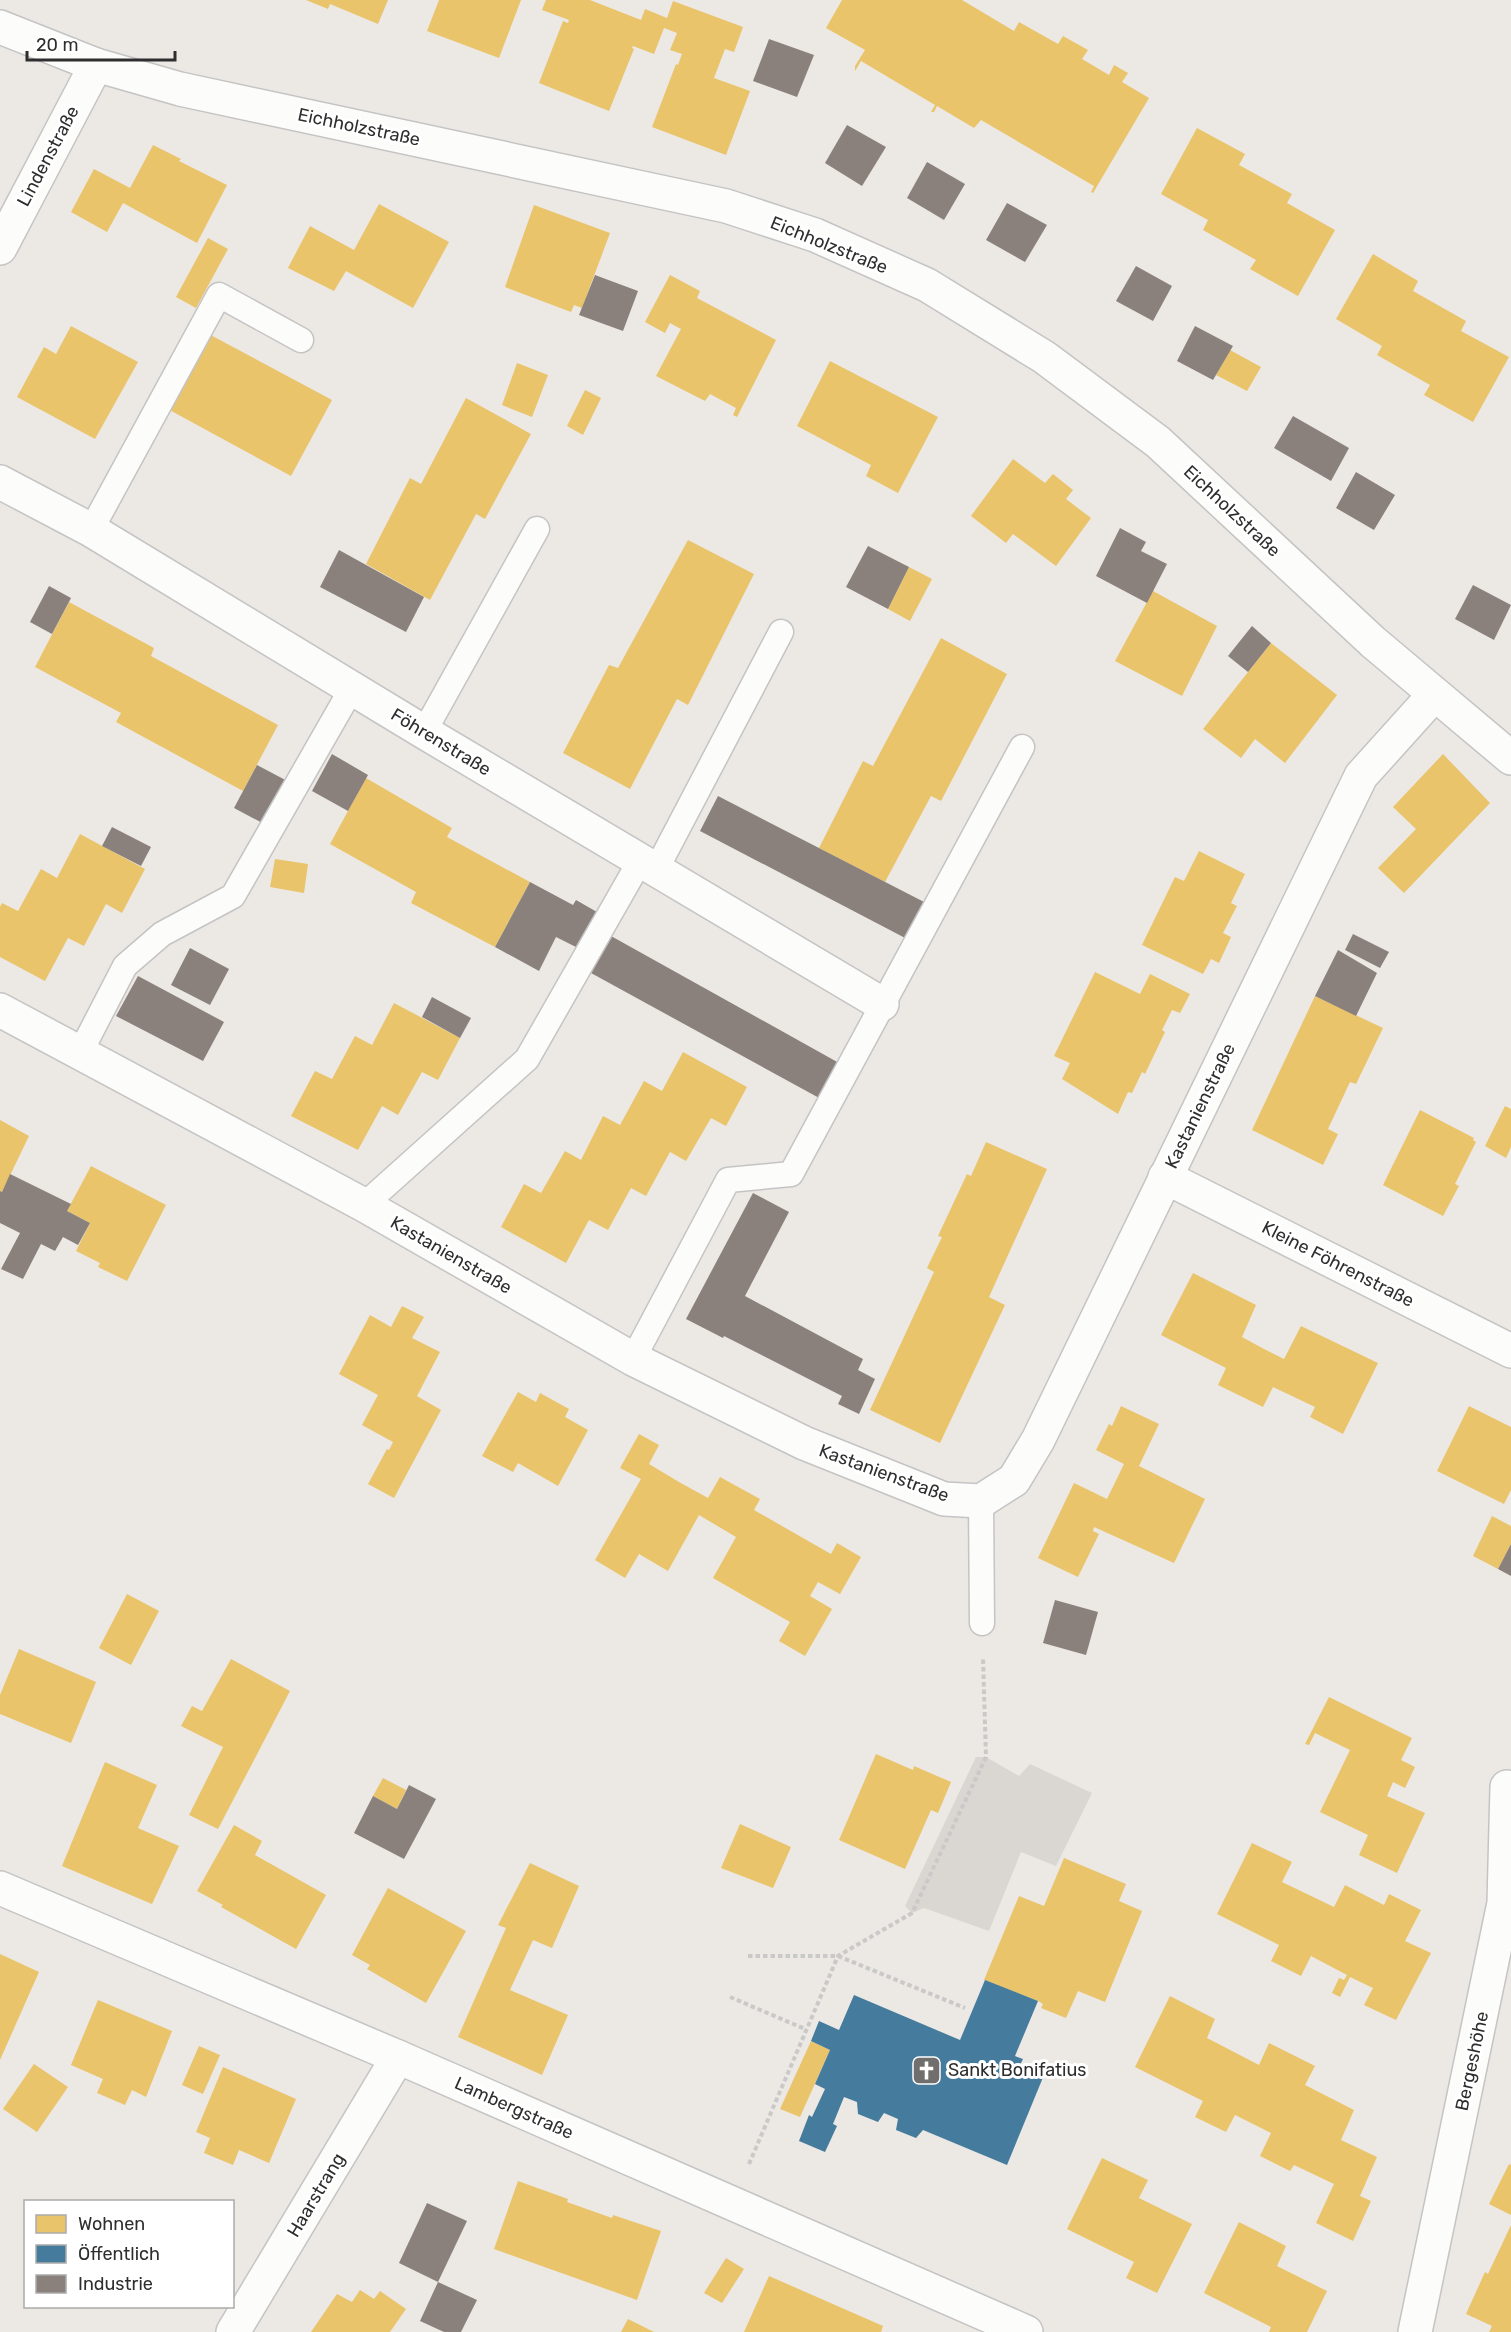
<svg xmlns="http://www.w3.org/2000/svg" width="1511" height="2332" viewBox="0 0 1511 2332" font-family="Rubik,sans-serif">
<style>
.plaza{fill:#dad6d2}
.homes{fill:#e9c46a}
.public{fill:#457b9d}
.industry{fill:#8a817c}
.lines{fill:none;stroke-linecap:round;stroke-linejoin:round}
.service-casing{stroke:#c5c4c5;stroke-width:27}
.minor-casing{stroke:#c5c4c5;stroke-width:36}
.path{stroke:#c9c9c8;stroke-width:4;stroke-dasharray:4.5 3;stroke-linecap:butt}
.service{stroke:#fcfcfb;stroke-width:24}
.minor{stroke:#fcfcfb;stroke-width:33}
.labels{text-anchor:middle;stroke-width:6;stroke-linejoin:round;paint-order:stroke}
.street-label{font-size:18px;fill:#2e2e2e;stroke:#fff}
.poi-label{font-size:18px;fill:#2e2e2e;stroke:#fff;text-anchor:start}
</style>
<rect width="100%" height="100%" fill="#ece8e4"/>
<!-- plaza -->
<path class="plaza" d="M976,1757H986L1019,1776L1030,1764L1092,1793L1056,1866L1021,1852L989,1931L924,1908L912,1913L905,1906Z"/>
<!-- homes -->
<g class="homes">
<path d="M306,0H388L378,24L330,4L328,9Z"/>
<path d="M439,0H521L499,58L427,31Z"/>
<path d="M546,0H590L641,20L645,9L667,18L673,1L743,27L734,52L725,49L714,78L750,91L726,155L652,127L676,64L678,65L682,54L670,50L677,33L664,28L654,54L633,46L632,48L634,49L609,111L539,83L563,21L568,23L569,20L542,10Z"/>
<path d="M842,0H962L1014,31L1019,22L1058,44L1063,36L1088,50L1082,59L1109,75L1114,65L1128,73L1122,82L1149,98L1093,193L1091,192L1094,186L981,120L974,128L937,106L934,112H931L935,105L861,61L855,71V66L865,50L826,28Z"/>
<path d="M1197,128L1245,154L1239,165L1292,194L1287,203L1335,230L1298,296L1250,269L1256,260L1203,230L1208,220L1161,194Z"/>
<path d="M153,145L181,159L179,161L227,185L197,243L123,203L107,232L71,212L94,169L130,188Z"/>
<path d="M379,204L449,242L413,308L346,271L334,291L288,268L310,226L354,250Z"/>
<path d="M534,205L610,233L582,308L574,305L571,312L505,287Z"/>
<path d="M208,238L228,249L196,308L176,297Z"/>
<path d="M1373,254L1418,281L1413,291L1466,321L1461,331L1509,357L1473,422L1424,395L1430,385L1377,355L1382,346L1336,319Z"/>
<path d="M670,275L700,291L697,298L776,340L737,417L733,415L736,408L710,394L705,401L656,376L681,329L670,323L665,333L645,322Z"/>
<path d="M71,326L138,362L95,439L17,397L44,347L56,354Z"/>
<path d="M205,332L332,400L291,476L164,407Z"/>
<path d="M1230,350L1261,367L1247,391L1216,375Z"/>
<path d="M830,361L938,417L898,493L866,476L871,465L797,426Z"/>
<path d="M517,363L548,375L532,417L502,405Z"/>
<path d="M585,390L601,398L583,435L567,426Z"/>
<path d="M466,398L531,434L485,519L476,514L430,600L366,564L410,478L421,484Z"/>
<path d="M1013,459L1045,483L1053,474L1073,490L1066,499L1091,518L1056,566L1013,534L1006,543L971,516Z"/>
<path d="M688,540L754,574L688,705L677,699L630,789L563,753L609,665L618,668Z"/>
<path d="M909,567L932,579L910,621L888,609Z"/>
<path d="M1153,591L1217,626L1182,696L1115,661Z"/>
<path d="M69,602L154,648L151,656L278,725L243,791L116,722L121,713L35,667Z"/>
<path d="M941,638L1007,674L941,801L931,796L885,882L819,848L863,761L873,766Z"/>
<path d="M1271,643L1337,695L1285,763L1255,739L1241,758L1203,729Z"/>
<path d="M1443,754L1490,803L1404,893L1378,868L1416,829L1393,807Z"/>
<path d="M366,778L452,828L447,837L530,882L495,947L411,903L416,892L330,844Z"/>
<path d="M80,834L145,869L122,913L106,904L84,946L68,938L45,981L0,957V907L2,903L18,911L41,869L57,878Z"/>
<path d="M1199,851L1245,874L1231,903L1237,906L1223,933L1231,937L1219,963L1211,959L1203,974L1142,945L1174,879L1175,877L1184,881Z"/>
<path d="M275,859L308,864L304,893L270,887Z"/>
<path d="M1095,972L1140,994L1150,974L1190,994L1180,1013L1172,1010L1162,1030L1165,1032L1145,1074L1142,1072L1132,1093L1128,1092L1118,1114L1062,1079L1070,1063L1054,1056Z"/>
<path d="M1315,996L1383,1028L1356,1084L1350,1082L1328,1129L1338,1134L1323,1165L1252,1130Z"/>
<path d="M394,1003L460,1038L438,1080L422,1072L398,1115L382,1106L358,1150L291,1116L315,1071L332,1079L355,1036L372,1045Z"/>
<path d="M683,1052L747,1087L726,1126L711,1118L686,1161L670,1152L646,1196L631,1188L608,1230L589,1220L566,1263L501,1227L524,1184L541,1193L565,1151L581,1160L603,1116L620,1125L644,1081L662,1091Z"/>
<path d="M1505,1106L1511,1109V1147L1506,1158L1485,1146Z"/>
<path d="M1420,1110L1474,1138L1473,1140L1476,1142L1455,1184L1459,1186L1443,1216L1383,1185Z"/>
<path d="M0,1120L29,1136L2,1192L0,1191Z"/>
<path d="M986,1142L1047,1169L989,1297L1005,1305L940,1443L870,1410L934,1272L927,1268L942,1237L938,1236L967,1174L971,1176Z"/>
<path d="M91,1166L166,1205L127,1281L98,1267L100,1263L76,1251L90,1223L67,1211Z"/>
<path d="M1193,1273L1256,1305L1242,1337L1264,1349L1284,1359L1301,1326L1378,1363L1343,1434L1310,1417L1315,1407L1273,1387L1263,1407L1218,1385L1226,1368L1161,1335Z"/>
<path d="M402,1306L424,1317L412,1338L440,1352L417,1396L441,1410L394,1498L368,1484L387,1449L389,1450L393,1442L362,1425L378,1395L339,1374L370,1315L391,1327Z"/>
<path d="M518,1392L536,1402L540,1393L569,1409L565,1417L588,1430L558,1486L518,1463L513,1472L482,1456Z"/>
<path d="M1121,1406L1159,1424L1139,1466L1205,1499L1174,1563L1094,1527L1093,1531L1099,1534L1078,1577L1038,1558L1074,1483L1107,1499L1124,1464L1096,1450L1109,1424L1112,1426Z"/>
<path d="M1469,1406L1511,1427V1490L1504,1504L1437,1471Z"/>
<path d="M639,1434L659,1445L649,1464L679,1482L708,1498L720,1477L760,1499L754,1510L831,1554L837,1543L861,1557L840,1594L818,1582L810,1596L832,1609L805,1656L779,1641L790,1622L713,1578L736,1537L699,1515L668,1571L639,1554L625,1578L595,1560L641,1479L620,1468Z"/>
<path d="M1492,1516L1511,1526V1544L1498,1569L1473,1556Z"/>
<path d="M127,1594L159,1611L131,1665L99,1648Z"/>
<path d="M19,1649L96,1682L71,1743L0,1714V1695Z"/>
<path d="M231,1659L290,1691L218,1829L189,1815L223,1747L181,1726L192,1706L202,1711Z"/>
<path d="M1329,1697L1412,1738L1401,1760L1415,1767L1405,1788L1393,1782L1387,1796L1425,1813L1397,1873L1359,1855L1368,1835L1320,1812L1350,1750L1315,1733L1309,1745L1305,1744Z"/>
<path d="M876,1754L913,1770L914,1766L951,1782L938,1813L931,1810L905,1869L839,1840Z"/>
<path d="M105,1762L157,1785L138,1828L179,1846L152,1904L62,1866Z"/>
<path d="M383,1778L406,1790L397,1809L373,1796Z"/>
<path d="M740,1824L791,1847L773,1888L721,1868Z"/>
<path d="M234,1825L262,1841L255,1855L326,1895L296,1949L221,1907L223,1905L197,1891Z"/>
<path d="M1252,1843L1292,1862L1282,1882L1334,1907L1345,1885L1384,1905L1389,1894L1421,1910L1405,1941L1431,1953L1396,2020L1364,2005L1373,1988L1350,1977L1340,1997L1332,1993L1339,1978L1344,1980L1347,1975L1311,1956L1301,1976L1271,1961L1279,1945L1217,1914Z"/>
<path d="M1064,1858L1126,1884L1119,1901L1142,1911L1105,2002L1078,1991L1066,2018L1041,2008L1043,2004L1038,2001L984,1980L1019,1896L1044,1906Z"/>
<path d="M530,1863L579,1886L552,1948L533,1940L510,1990L568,2015L542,2075L458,2037L506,1928L498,1925Z"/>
<path d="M388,1888L466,1931L426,2003L367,1969L370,1965L352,1955Z"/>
<path d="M0,1954L39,1972L0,2060Z"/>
<path d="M1170,1996L1215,2019L1207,2038L1259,2065L1269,2043L1315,2066L1305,2085L1354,2110L1341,2140L1377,2157L1360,2196L1371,2201L1353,2241L1316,2223L1334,2184L1294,2165L1290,2171L1260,2156L1271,2133L1235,2115L1226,2132L1195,2117L1203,2101L1135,2067Z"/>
<path d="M98,2000L172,2031L146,2097L132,2090L125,2105L97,2093L103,2079L71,2065Z"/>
<path d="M811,2041L830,2050L800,2117L780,2109Z"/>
<path d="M199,2046L220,2055L203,2094L182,2085Z"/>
<path d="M34,2064L68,2087L37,2132L3,2109Z"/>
<path d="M223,2067L296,2099L269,2163L239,2150L233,2165L204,2153L210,2138L196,2132Z"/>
<path d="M1102,2158L1148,2180L1139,2198L1192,2224L1157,2293L1126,2278L1134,2262L1067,2229Z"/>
<path d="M1509,2164L1511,2165V2215L1489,2204Z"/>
<path d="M518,2181L568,2199L567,2202L612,2218L613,2215L661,2231L637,2300L494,2249Z"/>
<path d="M1239,2222L1286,2246L1277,2266L1327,2291L1307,2332H1269L1271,2327L1204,2293Z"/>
<path d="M1511,2225V2332H1489L1492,2326L1466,2314L1485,2272L1488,2274Z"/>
<path d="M726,2258L744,2269L722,2303L704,2293Z"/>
<path d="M769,2276L883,2326L881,2332H744Z"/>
<path d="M360,2290L374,2299L380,2291L406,2309L390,2332H311L337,2294L352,2302Z"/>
<path d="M628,2319L654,2332H621Z"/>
</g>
<!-- public -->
<path class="public" d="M985,1980L1038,2001L1015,2056L1023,2059L1020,2065L1044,2075L1007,2165L923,2130L916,2138L896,2130L898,2119L884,2113L878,2122L858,2114L857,2102L844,2097L833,2124L837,2126L825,2152L799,2141L809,2115L812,2117L825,2089L815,2084L830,2050L811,2041L819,2021L839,2030L854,1995L960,2040Z"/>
<!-- industry -->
<g class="industry">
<path d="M769,39L814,55L797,97L753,81Z"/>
<path d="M847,125L886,147L862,186L825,163Z"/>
<path d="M927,162L965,184L944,220L907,198Z"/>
<path d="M1007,203L1047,225L1025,262L986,240Z"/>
<path d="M1136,266L1172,286L1153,321L1116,301Z"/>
<path d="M595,275L638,291L623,331L579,315Z"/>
<path d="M1195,326L1233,346L1213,380L1177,361Z"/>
<path d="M1293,416L1349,448L1331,481L1274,448Z"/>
<path d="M1356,472L1395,495L1374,530L1336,508Z"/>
<path d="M1120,528L1146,542L1141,551L1167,564L1147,603L1096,576Z"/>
<path d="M868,546L909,567L888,609L846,587Z"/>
<path d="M339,550L424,597L406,632L320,587Z"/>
<path d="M1473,585L1511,605L1494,640L1455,619Z"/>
<path d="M49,586L71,598L52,634L30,622Z"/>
<path d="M1252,626L1271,643L1248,672L1228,656Z"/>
<path d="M332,754L368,775L348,811L312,791Z"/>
<path d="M257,765L291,783L268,826L234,808Z"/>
<path d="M718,796L928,904L909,940L700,831Z"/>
<path d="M112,827L151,847L141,866L102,846Z"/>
<path d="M530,882L573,905L576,900L597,912L578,948L556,937L539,971L495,947Z"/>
<path d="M1353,934L1389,952L1380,968L1345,950Z"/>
<path d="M611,936L839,1063L821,1099L591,973Z"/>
<path d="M190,948L229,969L210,1005L171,985Z"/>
<path d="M1338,950L1377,973L1356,1016L1315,996Z"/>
<path d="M138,976L224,1022L203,1061L116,1016Z"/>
<path d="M432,997L471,1018L460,1038L422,1017Z"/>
<path d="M10,1174L71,1204L67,1211L90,1223L78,1245L63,1237L55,1251L41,1244L23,1279L1,1269L20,1233L0,1223V1191L2,1192Z"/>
<path d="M753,1193L789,1212L745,1296L863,1359L858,1370L875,1379L859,1414L838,1404L842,1396L724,1336L723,1338L686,1319Z"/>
<path d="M1511,1544V1576L1498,1569Z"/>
<path d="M1055,1600L1098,1612L1086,1655L1043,1643Z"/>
<path d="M409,1785L436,1799L404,1859L354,1833L373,1796L397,1809Z"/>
<path d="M427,2203L467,2221L438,2282L399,2263Z"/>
<path d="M438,2282L477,2300L461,2332H444L420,2321Z"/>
</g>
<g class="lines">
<defs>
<g id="service">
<path d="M91,530L219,295L301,340"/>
<path d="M424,732L537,529"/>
<path d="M656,870L781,632"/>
<path d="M80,1053L125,966L162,934L233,896L352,688"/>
<path d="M364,1205L527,1059L640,861"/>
<path d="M633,1359L728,1180L791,1174L1022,747"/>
<path d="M981,1501L982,1623"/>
</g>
<g id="minor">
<path d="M0,27L96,65L180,89L726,206L815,235L927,285L1044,357L1158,442L1373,642L1511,758"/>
<path d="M0,248L96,65"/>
<path d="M0,482L91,530L424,732L882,1004"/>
<path d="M0,1010L364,1205L633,1359L804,1443L944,1499L981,1501L1014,1480L1038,1440L1361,776L1434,695"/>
<path d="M1165,1177L1511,1351"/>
<path d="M0,1888L398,2057L1026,2332"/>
<path d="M233,2332L398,2057"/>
<path d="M1415,2332L1504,1903L1507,1787"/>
</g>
</defs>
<!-- service casing -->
<use href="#service" class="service-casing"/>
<!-- minor casing -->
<use href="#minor" class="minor-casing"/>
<!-- path -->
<g class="path">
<path d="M748,1956H838L965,2008"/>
<path d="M730,1997L805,2029"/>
<path d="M749,2164L838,1956L912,1913L986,1757L983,1659"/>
</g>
<!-- service -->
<use href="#service" class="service"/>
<!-- minor -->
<use href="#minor" class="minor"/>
</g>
<!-- icons -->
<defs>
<symbol id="church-square" viewBox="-11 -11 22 22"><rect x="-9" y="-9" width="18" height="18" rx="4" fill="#706f6e" stroke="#fff"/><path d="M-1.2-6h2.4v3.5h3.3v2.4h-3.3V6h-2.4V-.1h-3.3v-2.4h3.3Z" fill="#fff"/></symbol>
</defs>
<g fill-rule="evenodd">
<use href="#church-square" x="910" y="2054" width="33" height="33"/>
</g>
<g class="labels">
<!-- street labels -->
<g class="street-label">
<text transform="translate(359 127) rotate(12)" y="6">Eichholzstraße</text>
<text transform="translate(48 156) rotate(-62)" y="6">Lindenstraße</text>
<text transform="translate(829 245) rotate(22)" y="6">Eichholzstraße</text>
<text transform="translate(1232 511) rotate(43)" y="6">Eichholzstraße</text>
<text transform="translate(441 742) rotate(31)" y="6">Föhrenstraße</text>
<text transform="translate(1200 1106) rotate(-64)" y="6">Kastanienstraße</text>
<text transform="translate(451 1255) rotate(30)" y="6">Kastanienstraße</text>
<text transform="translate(1338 1264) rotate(27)" y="6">Kleine Föhrenstraße</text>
<text transform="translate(884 1473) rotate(20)" y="6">Kastanienstraße</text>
<text transform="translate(1472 2061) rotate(-78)" y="6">Bergeshöhe</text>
<text transform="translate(514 2108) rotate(24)" y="6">Lambergstraße</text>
<text transform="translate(316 2195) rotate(-59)" y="6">Haarstrang</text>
</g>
<!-- poi labels -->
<g class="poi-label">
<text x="948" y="2076">Sankt Bonifatius</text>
</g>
</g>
<!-- legend -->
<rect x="24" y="2200" width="210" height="108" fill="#ffffff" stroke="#ababab" stroke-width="1.5"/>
<rect x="36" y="2215" width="30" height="18" fill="#e9c46a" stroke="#ababab" stroke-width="1.5"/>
<text x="78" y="2230" font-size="18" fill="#2e2e2e">Wohnen</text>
<rect x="36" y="2245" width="30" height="18" fill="#457b9d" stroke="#ababab" stroke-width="1.5"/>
<text x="78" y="2260" font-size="18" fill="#2e2e2e">Öffentlich</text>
<rect x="36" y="2275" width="30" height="18" fill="#8a817c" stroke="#ababab" stroke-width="1.5"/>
<text x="78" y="2290" font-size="18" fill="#2e2e2e">Industrie</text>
<!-- scale -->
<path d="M27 51v9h148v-9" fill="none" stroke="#2e2e2e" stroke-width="3"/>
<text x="36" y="51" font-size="18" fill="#2e2e2e" stroke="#ffffff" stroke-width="4.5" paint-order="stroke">20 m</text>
</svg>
